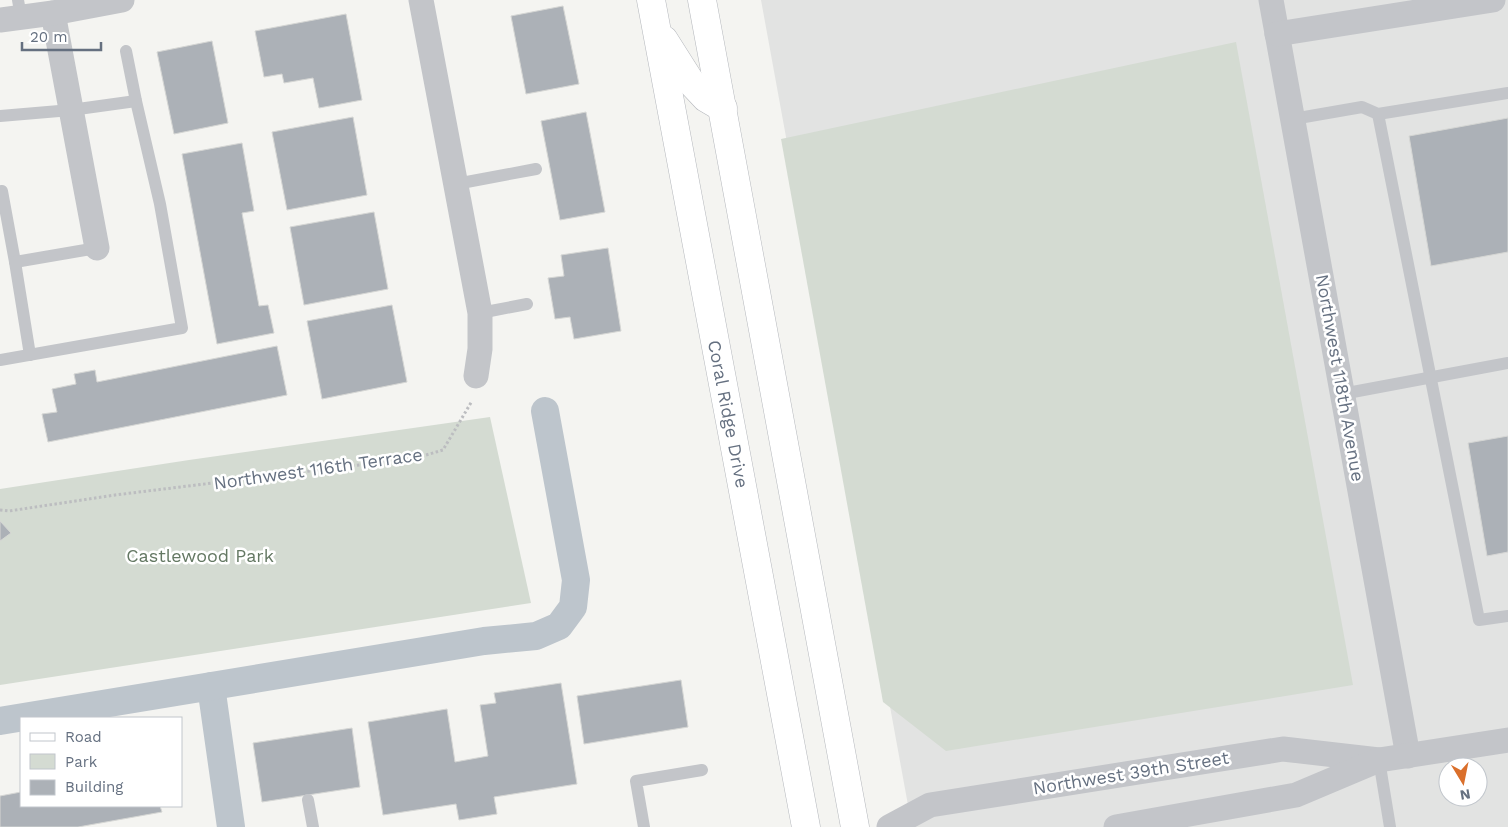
<svg xmlns="http://www.w3.org/2000/svg" width="1508" height="827" viewBox="0 0 1508 827" font-family="'Work Sans',sans-serif">
<style>
.built{fill:#e2e3e2;fill-rule:evenodd}
.green{fill:#d4dbd2}
.lines{fill:none;stroke-linecap:round;stroke-linejoin:round}
.canal{stroke:#bdc5cc;stroke-width:28}
.building{fill:#acb1b7;stroke:#d5d6d4}
.secondary-casing{stroke:#b5b8bd;stroke-width:29}
.path{stroke:#bcbdc0;stroke-width:3;stroke-dasharray:2.5 2.5;stroke-linecap:butt}
.service{stroke:#c3c5c9;stroke-width:12}
.minor{stroke:#c3c5c9;stroke-width:25}
.secondary{stroke:#fff;stroke-width:28}
.labels{text-anchor:middle;stroke-width:5;stroke-linejoin:round;paint-order:stroke}
.street-label{font-size:18px;fill:#657080;stroke:#fff}
.park-label{font-size:18px;fill:#647863;stroke:#fff}
</style>
<rect width="100%" height="100%" fill="#f4f4f1"/>
<!-- built -->
<path class="built" d="M761,0H1508V827H912ZM1448,767H1478V797H1448Z"/>
<!-- green -->
<g class="green">
<path d="M1236,42L1353,685L946,751L883,702L781,139Z"/>
<path d="M490,417L531,603L0,685V489L189,460Z"/>
</g>
<g class="lines">
<!-- canal -->
<g class="canal">
<path d="M211,686L231,827"/>
<path d="M0,721L484,641L536,636L559,626L573,607L576,580L545,411"/>
</g>
</g>
<!-- building -->
<g class="building">
<path d="M563,6L579,84L526,94L511,16Z"/>
<path d="M346,14L362,100L319,108L313,78L284,83L282,74L264,77L255,31Z"/>
<path d="M212,41L228,123L174,134L157,52Z"/>
<path d="M586,112L605,212L560,220L541,121Z"/>
<path d="M353,117L367,195L287,210L272,132Z"/>
<path d="M1508,118V252L1431,266L1409,136Z"/>
<path d="M242,143L254,211L242,213L259,306L268,305L274,333L217,344L182,154Z"/>
<path d="M374,212L388,289L304,305L290,227Z"/>
<path d="M608,248L621,331L574,339L570,317L555,319L548,278L564,276L561,255Z"/>
<path d="M392,305L407,382L322,399L307,321Z"/>
<path d="M277,346L287,395L48,442L42,414L57,412L52,389L76,384L74,374L95,370L97,382Z"/>
<path d="M1508,436V552L1487,556L1468,443Z"/>
<path d="M0,521L11,533L0,541Z"/>
<path d="M681,680L688,727L584,744L577,696Z"/>
<path d="M561,683L577,784L494,797L497,814L459,820L456,804L383,815L368,722L447,709L455,762L488,756L480,705L496,703L494,693Z"/>
<path d="M352,728L360,787L262,802L253,743Z"/>
<path d="M21,792V806H160L162,812L78,827H0V796Z"/>
</g>
<g class="lines">
<defs>
<g id="secondary">
<path d="M651,0L806,827"/>
<path d="M702,0L855,827"/>
<path d="M664,40L690,81L706,98L723,108"/>
</g>
</defs>
<!-- secondary casing -->
<use href="#secondary" class="secondary-casing"/>
<!-- path -->
<path class="path" d="M0,510L9,511L115,495L416,458L443,450L472,401"/>
<!-- service -->
<g class="service">
<path d="M18,0L21,17"/>
<path d="M1378,114L1479,620L1508,616"/>
<path d="M0,116L71,110L136,101"/>
<path d="M1293,119L1362,107L1378,114L1508,93"/>
<path d="M456,184L536,169"/>
<path d="M2,191L15,262"/>
<path d="M480,313L527,304"/>
<path d="M30,355L15,262L97,248"/>
<path d="M0,360L182,328L160,204L136,101L126,51"/>
<path d="M1342,394L1508,363"/>
<path d="M1379,760L1390,827"/>
<path d="M308,800L313,827"/>
<path d="M644,827L636,781L702,770"/>
</g>
<!-- minor -->
<g class="minor">
<path d="M421,0L480,313V349L476,376"/>
<path d="M1271,0L1408,756"/>
<path d="M53,13L97,248"/>
<path d="M0,20L53,13L122,0"/>
<path d="M1277,34L1493,0"/>
<path d="M889,827L930,805L1283,749L1379,760"/>
<path d="M1116,827L1296,795L1379,760L1508,740"/>
</g>
<!-- secondary -->
<use href="#secondary" class="secondary"/>
</g>
<g class="labels">
<!-- street labels -->
<g class="street-label">
<text transform="translate(1340 378) rotate(80)" y="6">Northwest 118th Avenue</text>
<text transform="translate(728 414) rotate(79)" y="6">Coral Ridge Drive</text>
<text transform="translate(318 469) rotate(-8)" y="6">Northwest 116th Terrace</text>
<text transform="translate(1131 773) rotate(-9)" y="6">Northwest 39th Street</text>
</g>
<!-- park labels -->
<g class="park-label">
<text x="200" y="562">Castlewood Park</text>
</g>
</g>
<!-- legend -->
<rect x="20" y="717" width="162" height="90" fill="#ffffff" stroke="#c1c6cc"/>
<rect x="30" y="733" width="25" height="8" fill="#ffffff" stroke="#c1c6cc"/>
<text x="65" y="742" font-size="15" fill="#657080">Road</text>
<rect x="30" y="754" width="25" height="15" fill="#d4dbd2" stroke="#c1c6cc"/>
<text x="65" y="767" font-size="15" fill="#657080">Park</text>
<rect x="30" y="780" width="25" height="15" fill="#acb1b7" stroke="#c1c6cc"/>
<text x="65" y="792" font-size="15" fill="#657080">Building</text>
<!-- north arrow -->
<g transform="translate(1463 782) rotate(170)"><circle r="24" fill="#ffffff" stroke="#c1c6cc"/>
<path d="M0-4L9 19L0 12L-9 19Z" fill="#da6f2b"/>
<text y="-8" font-size="14" font-weight="bold" text-anchor="middle" fill="#657080">N</text>
</g>
<!-- scale -->
<path d="M22 42v8h79v-8" fill="none" stroke="#657080" stroke-width="2.5"/>
<text x="30" y="42" font-size="15" fill="#657080" stroke="#ffffff" stroke-width="4" paint-order="stroke">20 m</text>
</svg>
